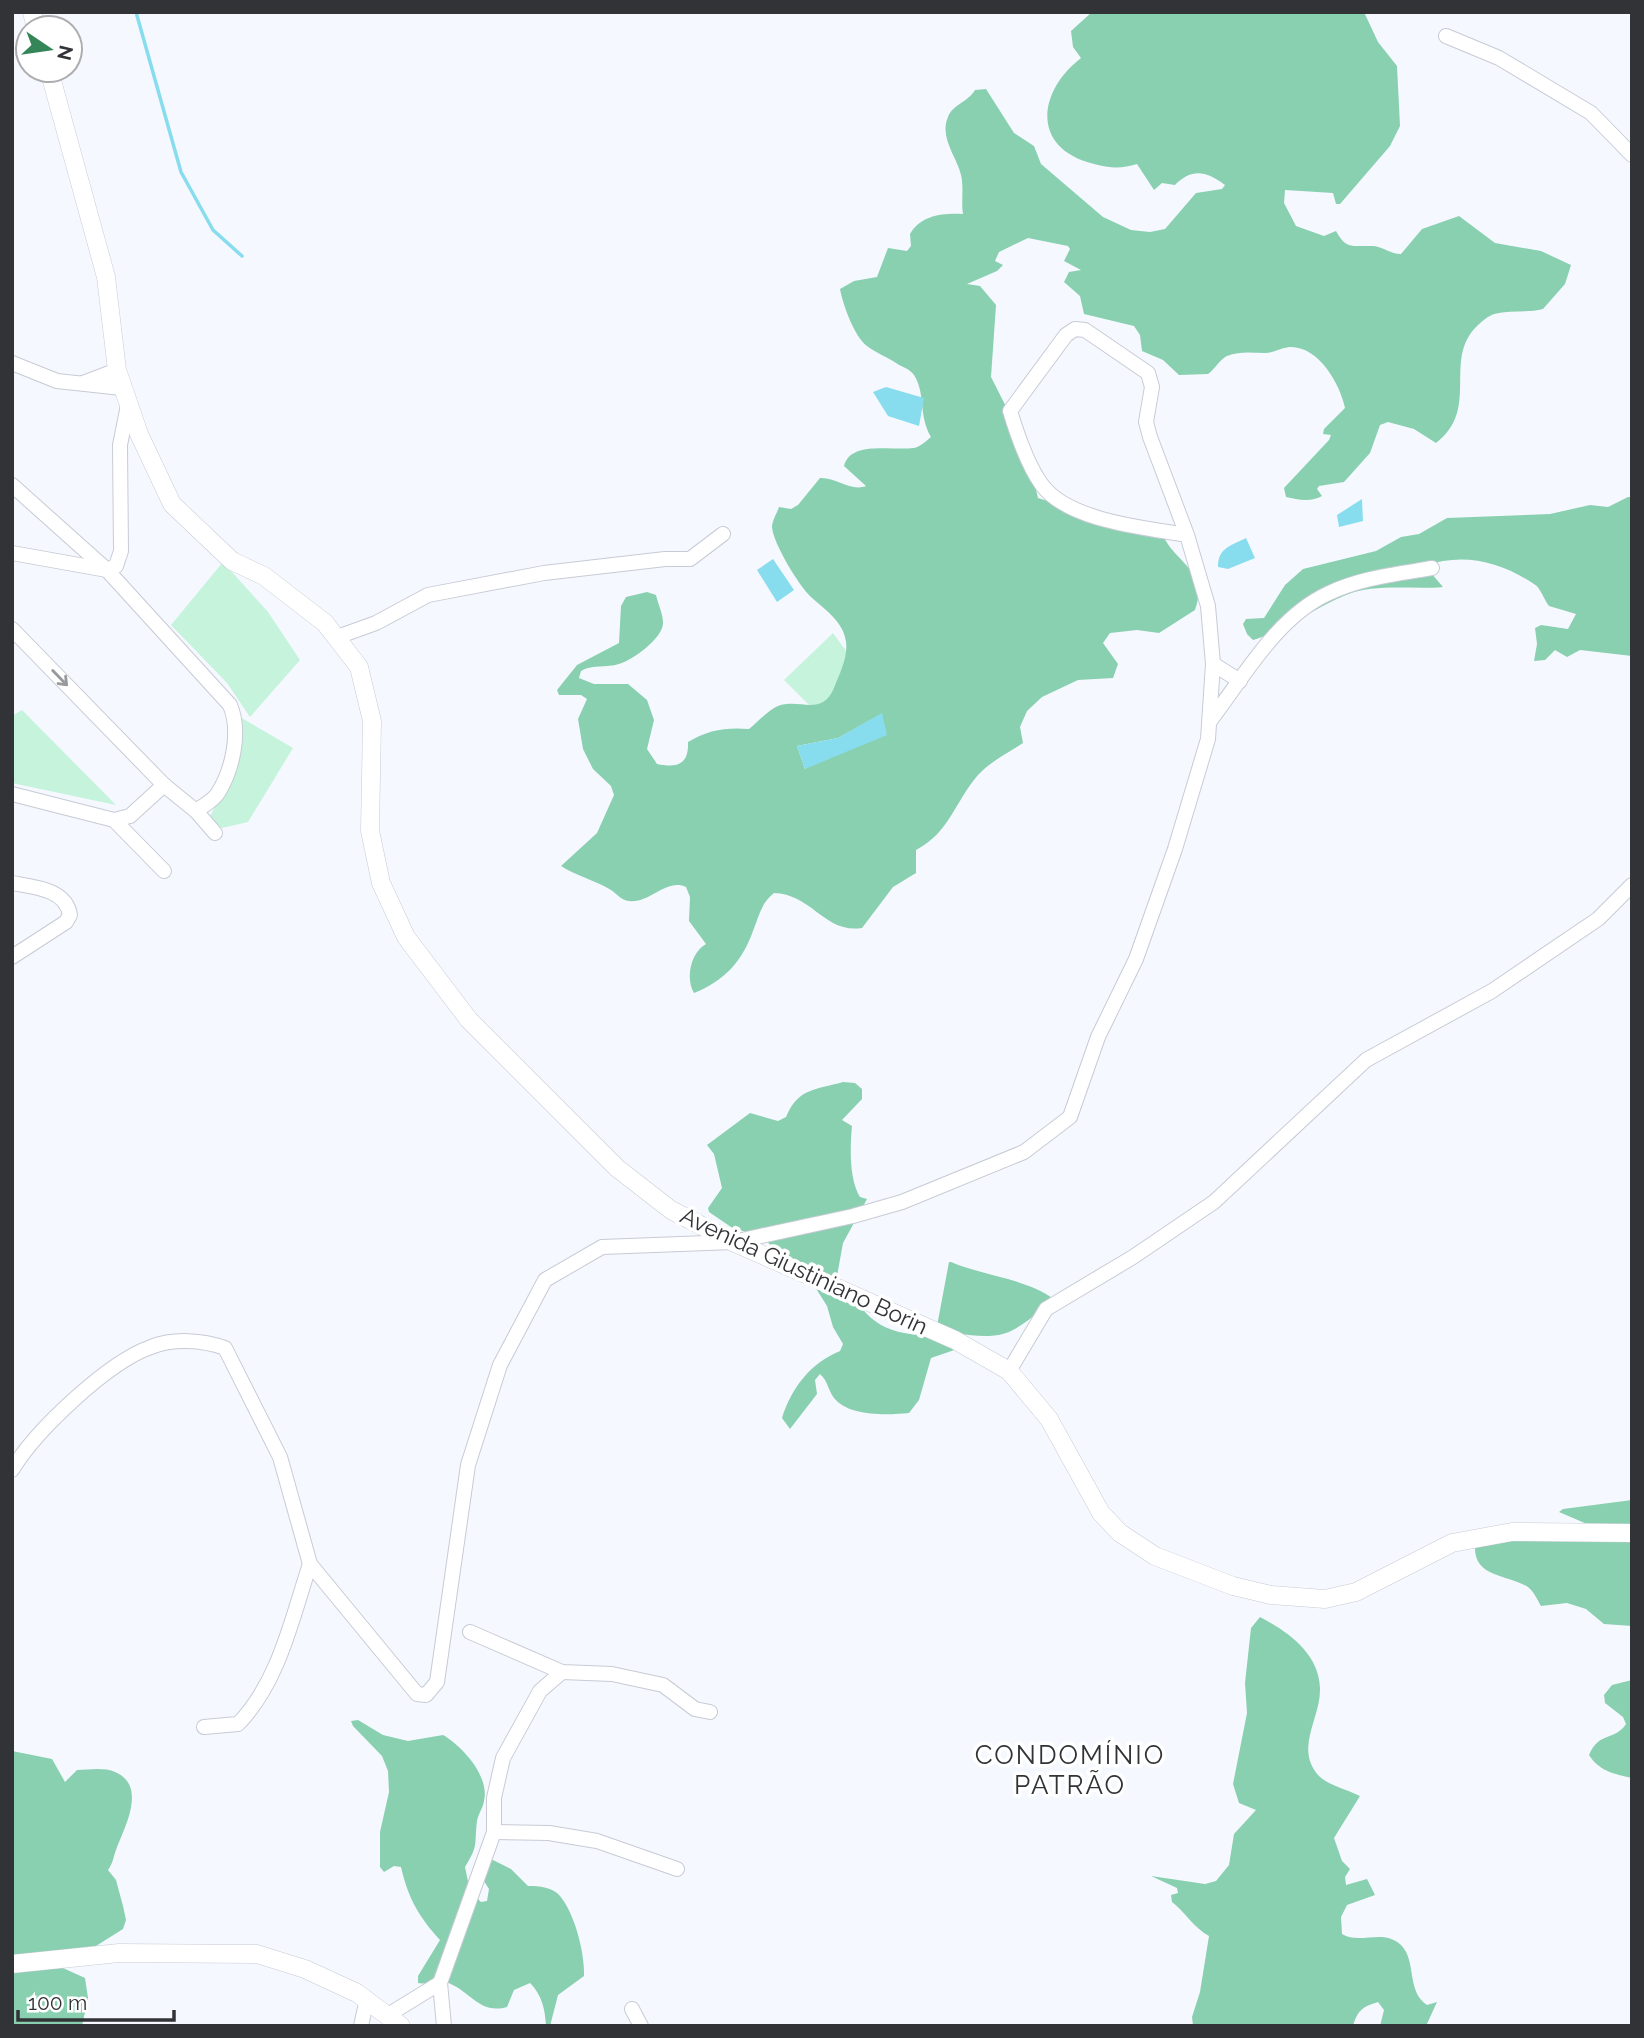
<svg xmlns="http://www.w3.org/2000/svg" width="1644" height="2038" viewBox="0 0 1644 2038" font-family="Raleway,sans-serif">
<style>
.green{fill:#c5f3dc}
.forest{fill:#88d0af;fill-rule:evenodd}
.water{fill:#87ddee}
.lines{fill:none;stroke-linecap:round;stroke-linejoin:round}
.stream{stroke:#87ddee;stroke-width:3.5}
.minor-casing{stroke:#c7cbd5;stroke-width:16}
.major-casing{stroke:#c7cbd5;stroke-width:19}
.minor{stroke:#fff;stroke-width:14}
.major{stroke:#fff;stroke-width:18}
.oneway{stroke:#98999b}
.labels{text-anchor:middle;stroke-width:7;stroke-linejoin:round;paint-order:stroke}
.street-label{font-size:23px;fill:#323337;stroke:#fff}
.quarter-label{font-size:26px;letter-spacing:2px;fill:#323337;stroke:#fff}
</style>
<rect width="100%" height="100%" fill="#f6f8ff"/>
<!-- green -->
<g class="green">
<path d="M223,562L268,612L300,660L250,717L227,683L171,625Z"/>
<path d="M833,633L859,669L815,711L784,680Z"/>
<path d="M22,710L116,805L12,783V716Z"/>
<path d="M240,717L293,748L248,822L222,828L209,818L224,790Z"/>
</g>
<!-- forest -->
<g class="forest">
<path d="M1092,12H1364L1378,42L1397,66L1400,126L1390,146L1340,204H1336L1333,193L1285,190L1284,203L1296,226L1324,236L1336,231C1347,251 1353,245 1374,246C1383,247 1391,254 1401,254L1422,229L1459,216L1495,243L1541,251L1571,265L1565,284L1543,309C1527,313 1510,310 1494,314C1488,316 1481,322 1477,326C1442,360 1481,409 1436,443L1414,429L1388,422L1380,425L1370,453L1344,482L1319,486L1317,489L1322,496C1312,502 1298,500 1286,497L1284,488L1329,440L1331,435L1323,434L1324,429L1345,408C1340,384 1319,347 1291,347C1282,347 1274,353 1265,353C1252,353 1240,351 1227,356C1220,359 1215,369 1208,374L1179,375L1163,360L1142,351L1140,335L1134,326L1084,314L1080,296L1064,282L1069,272L1081,270L1064,261L1070,249L1068,246L1028,238L999,252L995,261L1003,265L997,271L967,284L980,286L996,305L991,377L1025,444L1038,498L1164,537C1174,561 1209,571 1195,610L1159,633L1137,630L1110,633L1103,643L1118,664L1113,678L1078,680L1042,697L1027,711L1020,727L1023,743C1008,753 991,761 978,775C954,803 950,832 916,850V873L893,887L862,928C825,934 812,894 774,893C761,903 759,916 753,931C742,962 724,981 694,993C685,978 691,952 706,944L689,921L690,897L686,887C666,878 650,904 629,901C621,900 617,894 611,890C595,880 576,876 561,866L597,833L614,795L611,786L593,769L583,749L578,719L587,699L581,695H559L557,690L577,665L619,643L621,606L626,597L647,592L656,595C658,604 663,614 663,623C663,638 633,660 619,664C606,668 593,664 581,671L579,678L594,684H628L647,700L654,720L647,749L657,764C677,768 689,765 688,742C708,730 726,727 749,729C758,722 768,710 778,706C800,698 822,717 834,688C840,673 850,654 845,637C841,620 823,608 811,597C799,586 773,543 772,527C772,521 777,513 779,507L791,509L798,505L820,478C836,477 851,492 866,486L844,466C850,440 893,451 913,448C919,448 926,441 931,437C918,415 926,394 914,375C910,369 902,367 896,363C887,357 876,353 867,346C854,336 843,305 840,289L854,281L877,277L888,248L907,251L911,246L910,234C921,215 943,213 963,214C961,202 964,186 961,175C957,157 939,138 948,117C952,105 968,102 975,90L986,89L1014,133L1034,146L1041,164L1103,217L1131,230L1150,232L1165,229L1196,193L1222,189L1225,185C1206,171 1192,168 1175,185L1162,183L1154,190L1137,164C1121,169 1110,168 1094,164C1031,149 1037,92 1081,58L1073,47L1071,31ZM883,713L805,769L797,746L838,738Z"/>
<path d="M1628,497H1632V656L1580,650L1567,657L1555,650L1545,660L1534,661L1537,644L1535,628L1541,625L1568,629L1576,614L1549,606C1544,600 1541,588 1534,584C1501,562 1463,552 1425,566L1443,587C1412,590 1376,583 1346,595C1314,608 1287,630 1253,640L1247,634L1243,624L1246,619L1264,618L1285,585L1303,569L1376,551L1401,537L1419,534L1447,518L1550,514L1590,505L1608,507Z"/>
<path d="M843,1082L855,1083L862,1089V1099L842,1120L852,1126C850,1147 849,1179 860,1197L867,1199L843,1243L837,1276C864,1311 873,1333 922,1335L937,1326L949,1262H951C984,1276 1024,1278 1054,1299C1015,1331 1008,1342 955,1333L963,1347L931,1358L919,1400L909,1413C888,1415 849,1417 834,1398C828,1390 828,1381 820,1374L815,1380L817,1394L790,1429L782,1418C791,1389 810,1363 840,1351L843,1344L833,1327L827,1306L810,1279L790,1267L764,1238L731,1227L709,1212L708,1208L722,1188L714,1154L707,1145L750,1113L778,1121L786,1117C798,1088 815,1090 843,1082Z"/>
<path d="M1632,1500V1626L1604,1624L1586,1609L1567,1603L1541,1606C1537,1599 1534,1592 1528,1587C1508,1574 1473,1578 1475,1545L1587,1524L1559,1512L1563,1509Z"/>
<path d="M1260,1617C1287,1631 1319,1653 1320,1688C1321,1719 1293,1749 1320,1777C1329,1785 1348,1790 1360,1796L1334,1838L1342,1861L1350,1869L1345,1877L1346,1885L1367,1879L1375,1895L1347,1905L1341,1917L1342,1934C1360,1945 1383,1928 1401,1945C1417,1961 1406,1991 1427,2005L1437,2002L1426,2026H1380L1384,2010L1378,2002C1362,2007 1358,2010 1353,2026H1193L1192,2017L1200,1992L1209,1936C1194,1928 1186,1913 1172,1902L1171,1895L1178,1893L1177,1888L1151,1876L1205,1884L1216,1881L1229,1865L1234,1834L1256,1810L1239,1803L1233,1784L1247,1713L1245,1683L1251,1628Z"/>
<path d="M1632,1680V1778C1614,1774 1599,1771 1589,1755C1599,1731 1615,1741 1626,1724L1623,1717L1605,1703L1604,1695L1612,1685Z"/>
<path d="M358,1720L383,1735L408,1741L443,1735C462,1746 490,1776 484,1801C483,1808 478,1814 477,1821C474,1846 479,1844 465,1867L470,1891L481,1902L487,1901L489,1889L482,1878L485,1863L493,1860L511,1869L528,1886C539,1886 553,1887 560,1896C575,1914 585,1954 584,1976L558,1995L550,2026H546C545,2009 542,1995 530,1983L514,1990L507,2007C479,2015 470,1990 446,1982C436,1979 427,1985 418,1983V1976L440,1940C419,1917 408,1898 401,1867L394,1866L384,1872L380,1867V1832L389,1792L388,1771L382,1756L353,1726L351,1721Z"/>
<path d="M12,1751L52,1759L65,1782L77,1770C88,1770 104,1767 115,1772C148,1786 124,1828 116,1850C113,1858 113,1863 108,1870L116,1880L123,1906L126,1920L123,1929L96,1946L12,1956Z"/>
<path d="M12,1968H63L85,1978L88,1998L82,2026H12Z"/>
</g>
<!-- water -->
<g class="water">
<path d="M886,387L924,398L919,426L888,416L873,392Z"/>
<path d="M1362,499L1363,521L1339,527L1337,515Z"/>
<path d="M1246,538L1255,558L1228,569L1218,567C1218,548 1230,546 1246,538Z"/>
<path d="M773,559L794,590L777,602L757,570Z"/>
<path d="M882,713L887,735L805,769L797,746L838,738Z"/>
</g>
<g class="lines">
<!-- stream -->
<path class="stream" d="M136,12L181,172L213,230L242,256"/>
<defs>
<g id="minor">
<path d="M1446,36L1499,58L1591,113L1632,155"/>
<path d="M12,363L57,381L122,388"/>
<path d="M83,383L117,370"/>
<path d="M12,485L107,570L230,705C241,731 233,769 218,793C214,800 203,806 196,811"/>
<path d="M12,553L107,570L116,566L121,551L120,445L128,405"/>
<path d="M12,629L164,785L196,811L215,833"/>
<path d="M337,637L376,623L428,595L544,573L665,559H690L723,534"/>
<path d="M1213,664L1240,681"/>
<path d="M1210,721C1243,678 1276,618 1327,594C1359,578 1397,574 1432,568"/>
<path d="M12,794L114,820L164,871"/>
<path d="M114,820L130,816L164,785"/>
<path d="M12,883C34,887 66,889 70,915L66,922L12,957"/>
<path d="M1009,1371L1046,1309L1133,1257L1214,1202L1366,1060L1492,991L1598,919L1632,885"/>
<path d="M12,1470C35,1431 108,1362 151,1347C174,1338 202,1340 225,1348L280,1457L310,1564L417,1694L426,1695L437,1682L468,1465L500,1365L545,1280L602,1247L733,1242L853,1216L902,1202L1024,1152L1070,1117L1098,1037L1136,959L1175,849L1208,739L1213,664L1208,606L1187,535L1150,437L1146,422L1152,387L1148,373L1085,330L1075,329L1066,335L1010,411C1017,434 1028,466 1042,485C1068,521 1146,528 1187,535"/>
<path d="M470,1632L562,1672L612,1674L663,1685L695,1709L710,1712"/>
<path d="M204,1727L238,1724C279,1682 292,1618 310,1564"/>
<path d="M494,1832L549,1833L597,1841L677,1869"/>
<path d="M632,2009L641,2026"/>
<path d="M388,2015L440,1983"/>
<path d="M361,2026L367,1999"/>
<path d="M444,2026L440,1983L494,1832V1798L503,1758L540,1691L562,1672"/>
</g>
<g id="major">
<path d="M32,12L36,28"/>
<path d="M49,70L106,277L117,370L139,434L172,504L232,561L264,576L325,623L359,667L372,721L370,831L381,883L406,937L469,1020L617,1168L671,1210L733,1242L955,1340L1009,1371L1049,1419L1101,1513L1120,1533L1155,1556L1233,1586L1271,1595L1325,1599L1356,1592L1452,1543L1512,1532L1632,1533"/>
<path d="M12,1964L119,1953L257,1954L305,1969L357,1993L401,2026"/>
</g>
</defs>
<!-- minor casing -->
<use href="#minor" class="minor-casing"/>
<!-- major casing -->
<use href="#major" class="major-casing"/>
<!-- minor -->
<use href="#minor" class="minor"/>
<!-- major -->
<use href="#major" class="major"/>
</g>
<!-- one-way arrows -->
<defs><path id="oneway-shaft" d="M-6 0H5M1.5-3L5.5 0L1.5 3" fill="none" stroke-width="1.6" stroke-linecap="round" stroke-linejoin="round" transform="scale(1.75)"/></defs>
<use class="oneway" href="#oneway-shaft" transform="translate(60 678) rotate(46)"/>
<g class="labels">
<!-- street labels -->
<g class="street-label">
<text transform="translate(804 1271) rotate(25)" y="8">Avenida Giustiniano Borin</text>
</g>
<!-- quarter labels -->
<g class="quarter-label">
<text x="1070" y="1764">CONDOMÍNIO<tspan x="1070" dy="30">PATRÃO</tspan></text>
</g>
</g>
<!-- border -->
<rect width="1644" height="2038" fill="none" stroke="#323337" stroke-width="28"/>
<!-- north arrow -->
<g transform="translate(49 49) rotate(103)"><circle r="33" fill="#ffffff" stroke="#adadaf" stroke-width="2"/>
<path d="M0-5L12 26L0 18L-12 26Z" fill="#348658"/>
<text y="-10" font-size="19" font-weight="bold" text-anchor="middle" fill="#323337">N</text>
</g>
<!-- scale -->
<path d="M18 2010v10h156v-10" fill="none" stroke="#323337" stroke-width="3.5"/>
<text x="28" y="2010" font-size="21" fill="#323337" stroke="#ffffff" stroke-width="5" paint-order="stroke">100 m</text>
</svg>
